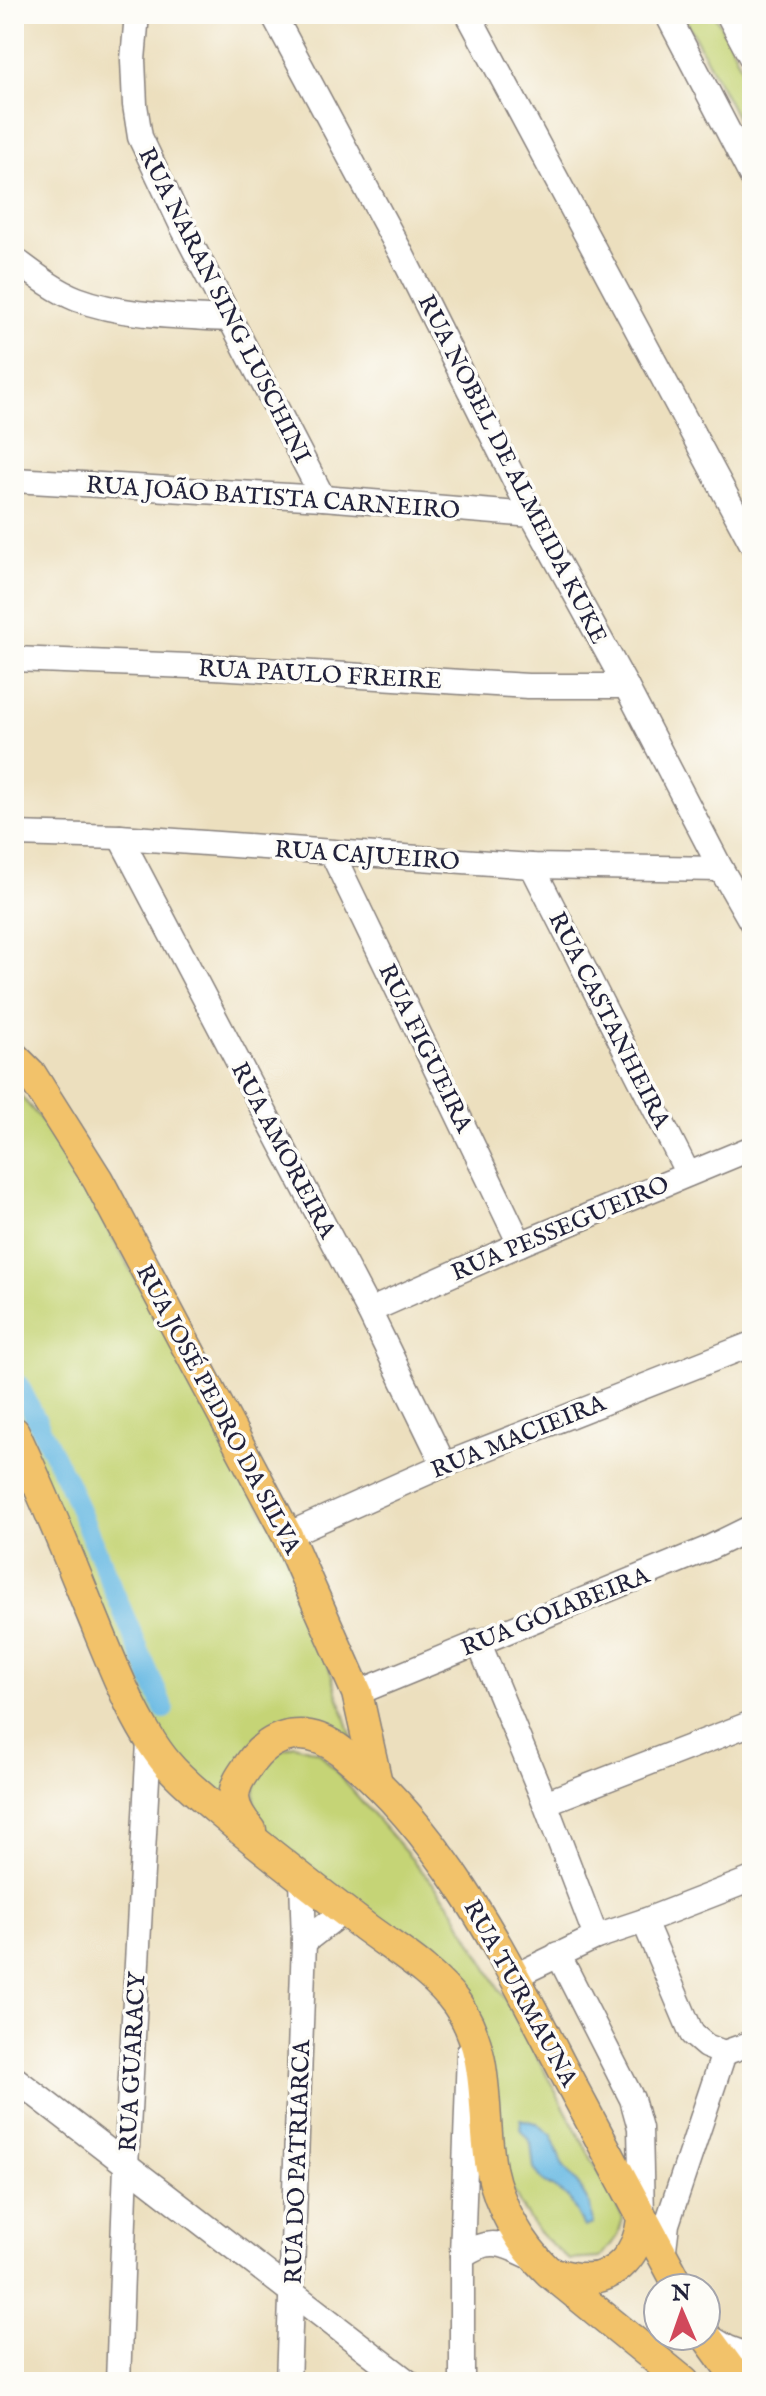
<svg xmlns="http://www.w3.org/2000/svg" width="766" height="2396" viewBox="0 0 766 2396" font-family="'IM FELL English',serif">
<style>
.green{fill:#c5d476;stroke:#747b58;stroke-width:2}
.water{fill:#68b9e3;stroke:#456e8f;stroke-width:2}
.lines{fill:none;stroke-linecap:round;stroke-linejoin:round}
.canal{stroke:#68b9e3;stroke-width:20}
.minor-casing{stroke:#87807c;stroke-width:27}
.major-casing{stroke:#87807c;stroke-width:33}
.minor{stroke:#fff;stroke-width:24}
.major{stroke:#f2c26a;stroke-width:30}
.labels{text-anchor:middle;stroke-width:7;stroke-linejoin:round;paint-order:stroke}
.street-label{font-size:24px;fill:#22223b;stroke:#fdfcf7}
</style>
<rect width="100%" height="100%" fill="#fdfcf7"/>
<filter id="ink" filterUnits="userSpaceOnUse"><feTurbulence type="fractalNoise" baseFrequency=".0125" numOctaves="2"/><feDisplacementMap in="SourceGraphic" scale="16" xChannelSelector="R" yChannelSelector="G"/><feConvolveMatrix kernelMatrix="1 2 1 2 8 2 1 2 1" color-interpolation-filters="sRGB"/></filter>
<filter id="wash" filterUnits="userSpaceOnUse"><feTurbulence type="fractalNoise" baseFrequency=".006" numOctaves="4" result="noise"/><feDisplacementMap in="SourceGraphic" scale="32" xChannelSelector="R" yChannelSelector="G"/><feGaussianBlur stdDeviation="1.8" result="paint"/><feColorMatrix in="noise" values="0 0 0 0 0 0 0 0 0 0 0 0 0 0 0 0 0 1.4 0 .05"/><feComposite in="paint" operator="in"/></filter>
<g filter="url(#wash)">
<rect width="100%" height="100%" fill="#ecdfbe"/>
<!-- green -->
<g class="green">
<path d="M683,14H714L732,47L752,91V147Z"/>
<path d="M14,1088L60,1142L283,1547L320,1640L356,1750L298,1728L223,1794L203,1784L168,1751L14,1423Z"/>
<path d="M294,1745L319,1752L449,1902L525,2034L623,2218L618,2236L600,2258L569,2260C559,2250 546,2241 537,2230C488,2167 486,2080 474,2005L264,1830C250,1795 252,1791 266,1757Z"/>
</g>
<!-- water -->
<path class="water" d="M521,2119L536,2123L552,2135L562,2164L578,2184L590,2205L593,2224L584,2227L569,2198L544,2182L534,2169L531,2143L520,2129Z"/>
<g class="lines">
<!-- canal -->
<path class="canal" d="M19,1385L68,1483L164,1709"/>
</g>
</g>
<g filter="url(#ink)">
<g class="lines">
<defs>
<g id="minor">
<path d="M137,14L133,60L135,105L140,137L184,230L323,498"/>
<path d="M273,14L400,251L532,515L626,686L721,869L752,923"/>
<path d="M468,14L752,544"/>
<path d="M667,14L752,177"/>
<path d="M728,14L752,59"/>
<path d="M14,259C33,273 54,290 77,299C125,317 179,316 230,319"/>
<path d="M14,480L323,498L532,515"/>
<path d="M14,659L214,667L528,686H626"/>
<path d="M14,834L120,837L532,866L721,869"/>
<path d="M120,837L369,1311L444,1465"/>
<path d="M332,853L520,1244"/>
<path d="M532,866L688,1174"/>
<path d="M369,1311L520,1244L752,1148"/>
<path d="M287,1535L444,1465L752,1344"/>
<path d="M478,1641L545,1803L596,1937"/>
<path d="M357,1693L707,1549L752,1527"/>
<path d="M545,1803L752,1723"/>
<path d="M644,1921L692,2034L706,2046L724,2053"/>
<path d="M304,1942L344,1911"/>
<path d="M558,1954L632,2099L640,2128L642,2217"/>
<path d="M515,1976L596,1937L644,1921L752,1879"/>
<path d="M724,2053L752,2043"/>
<path d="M14,2078L408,2382"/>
<path d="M462,2256C490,2235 506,2245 535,2259"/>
<path d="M663,2257L667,2224L724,2053"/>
<path d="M708,2336L728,2348L752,2357"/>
<path d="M118,2382L126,2166L149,1742"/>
<path d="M288,2382L304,1942L302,1879"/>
<path d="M462,2382V2256L469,2052"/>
</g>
<g id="major">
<path d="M14,1057L31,1074L98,1180L287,1535L357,1693L377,1783"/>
<path d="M14,1432C42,1491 66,1550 90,1610C111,1660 136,1731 173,1770C194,1792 218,1810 241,1830C282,1863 323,1895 365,1927C396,1950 434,1972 457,2004C492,2055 481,2113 491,2168C499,2207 520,2244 549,2272L684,2382"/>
<path d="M251,1830C243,1821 235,1811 234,1798C234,1785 241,1776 248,1766C271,1731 308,1725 341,1751C445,1834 505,1958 565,2073C603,2145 642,2216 680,2288"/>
<path d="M551,2273C561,2274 571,2278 582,2278C617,2281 639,2251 642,2219"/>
<path d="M706,2336L730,2369L744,2382"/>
</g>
</defs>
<!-- minor casing -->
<use href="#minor" class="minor-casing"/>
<!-- major casing -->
<use href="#major" class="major-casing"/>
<!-- minor -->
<use href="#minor" class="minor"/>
<!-- major -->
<use href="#major" class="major"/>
</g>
</g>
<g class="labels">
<!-- street labels -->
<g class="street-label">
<text transform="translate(225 305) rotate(63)" y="8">RUA NARAN SING LUSCHINI</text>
<text transform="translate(513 469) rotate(63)" y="8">RUA NOBEL DE ALMEIDA KUKE</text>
<text transform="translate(273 497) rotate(4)" y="8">RUA JOÃO BATISTA CARNEIRO</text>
<text transform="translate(320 674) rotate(3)" y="8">RUA PAULO FREIRE</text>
<text transform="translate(367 855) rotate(4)" y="8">RUA CAJUEIRO</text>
<text transform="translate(610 1020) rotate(63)" y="8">RUA CASTANHEIRA</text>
<text transform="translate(426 1048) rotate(64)" y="8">RUA FIGUEIRA</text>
<text transform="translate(284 1150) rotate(62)" y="8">RUA AMOREIRA</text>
<text transform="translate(560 1228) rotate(-23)" y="8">RUA PESSEGUEIRO</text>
<text transform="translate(219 1409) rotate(62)" y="8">RUA JOSÉ PEDRO DA SILVA</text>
<text transform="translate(518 1436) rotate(-22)" y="8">RUA MACIEIRA</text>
<text transform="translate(555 1611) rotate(-22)" y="8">RUA GOIABEIRA</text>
<text transform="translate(521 1993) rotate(61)" y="8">RUA TURMAUNA</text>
<text transform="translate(132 2062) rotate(-87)" y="8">RUA GUARACY</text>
<text transform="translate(297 2162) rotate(-88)" y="8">RUA DO PATRIARCA</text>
</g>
</g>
<!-- margin -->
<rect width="766" height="2396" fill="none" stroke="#fdfcf7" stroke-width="48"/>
<!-- north arrow -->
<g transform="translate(682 2312) rotate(358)"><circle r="38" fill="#fdfcf7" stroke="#a5a5ac" stroke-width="2"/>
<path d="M0-6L14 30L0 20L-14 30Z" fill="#d1495b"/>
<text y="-12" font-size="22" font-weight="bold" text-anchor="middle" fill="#22223b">N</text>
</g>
</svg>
